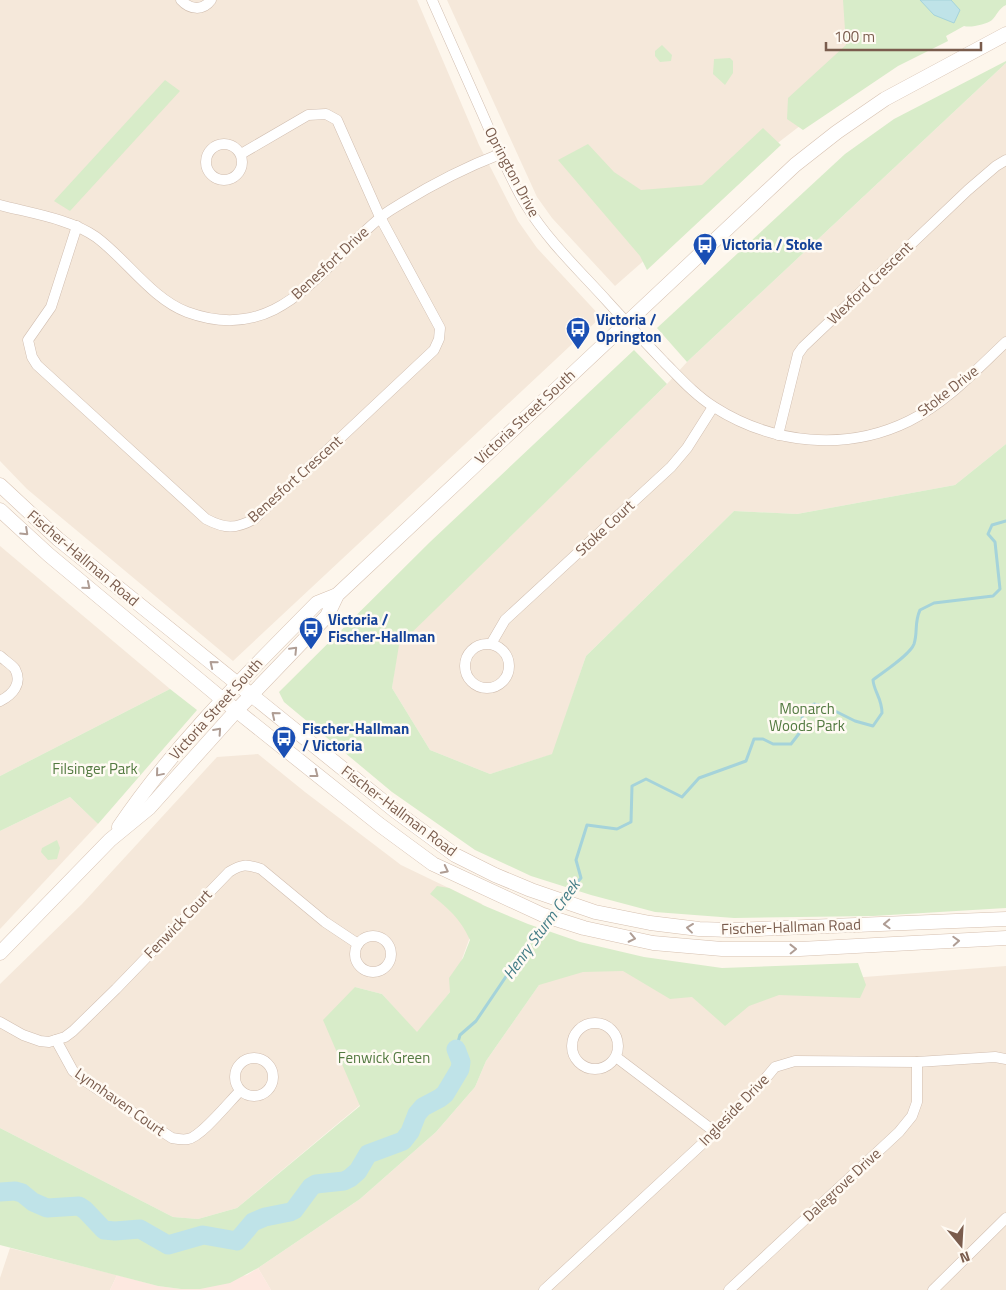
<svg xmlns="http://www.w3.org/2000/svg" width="1006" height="1290" viewBox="0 0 1006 1290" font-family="'Titillium Web',sans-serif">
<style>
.residential{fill:#f5e8da}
.commercial{fill:#fde8e0}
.green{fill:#d8ecc9}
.water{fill:#bfe3e8;stroke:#a5d3da}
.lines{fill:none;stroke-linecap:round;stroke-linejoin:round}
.stream{stroke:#a5d3da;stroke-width:3}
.river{stroke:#bfe3e8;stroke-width:19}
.street-casing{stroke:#d1beb0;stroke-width:11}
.secondary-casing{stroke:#d6c0b0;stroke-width:15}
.street{stroke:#fff;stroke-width:10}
.secondary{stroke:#fff;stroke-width:14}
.oneway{stroke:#af9d94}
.labels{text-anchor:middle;stroke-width:5;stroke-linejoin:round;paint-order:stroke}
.street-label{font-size:15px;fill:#7a5c4d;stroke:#fffaf3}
.transit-label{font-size:15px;font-weight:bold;fill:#164399;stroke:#fffaf3;text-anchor:start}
.park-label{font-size:15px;fill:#537a41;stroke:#fffaf3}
.water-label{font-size:16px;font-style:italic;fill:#437c86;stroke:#fffaf3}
</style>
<rect width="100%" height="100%" fill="#fdf6ec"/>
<!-- residential -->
<g class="residential">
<path d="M0,0H417L479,145L518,221L537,248L601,317L233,661L27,489L0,461Z"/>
<path d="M447,0H874L857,82L779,142L615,286L552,218L537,197Z"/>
<path d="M1006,63V444L955,485L797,514L734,511L586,656L553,754L490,774L430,750L392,688L398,645L667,384L687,362Z"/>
<path d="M0,546L170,689L0,776Z"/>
<path d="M258,754L305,792L401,865L482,904L450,992L417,1033L382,994L355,987L360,1105L237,1208L198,1219L173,1217L0,1128V984L82,904L217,757Z"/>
<path d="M70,797L98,824L0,929V831Z"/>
<path d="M557,959L800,982L1006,966V1290H271L258,1268L360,1199L436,1132L475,1087L486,1061Z"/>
<path d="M10,1248L117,1275L110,1290H0V1278Z"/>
</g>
<!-- commercial -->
<path class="commercial" d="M258,1268L271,1290H110L117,1275L158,1286L181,1289L247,1275Z"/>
<!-- green -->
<g class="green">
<path d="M843,0H1006V5C999,8 997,15 992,20C987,24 971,28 964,26L946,36L948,41L898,66L803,130L787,119L788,98L846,45Z"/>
<path d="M662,45L672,55L671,61L660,62L655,56V51Z"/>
<path d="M730,58L733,61V73L725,85L713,74L714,59Z"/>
<path d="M1006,61V63L687,362L657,328L845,154L894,119Z"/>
<path d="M165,80L180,91L70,211L54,201Z"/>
<path d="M763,128L781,145L647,270L640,256L558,160L588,144L614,172L641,190L702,185Z"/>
<path d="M634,350L667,384L399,645L392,688L430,750L490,774L552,754L586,656L734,511L797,514L955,485L1006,444V908L873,916L734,918L655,912L591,895L531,876L475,850L392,792L284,702L279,692L430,542Z"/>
<path d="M170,689L197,710L98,824L70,797L0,831V776Z"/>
<path d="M57,840L60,848L57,859L48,860L41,852L42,848Z"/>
<path d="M437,886L449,888L485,906L528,924L580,942L644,957L722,968L858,963L866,985L860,998L779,995L749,1006L725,1026L692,997L670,999L623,971L583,972L539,985L486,1061L475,1087L436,1132L360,1199L258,1268L230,1283L200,1289H181L158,1286L0,1245V1128L173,1217L198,1219L237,1208L360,1106L323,1020L355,987L382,994L417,1032L450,992L449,978L463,958L470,940C460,918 448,908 430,894Z"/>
</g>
<!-- water -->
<path class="water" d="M920,0H951L960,10L954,23L934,15Z"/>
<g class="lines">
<!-- stream -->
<g class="stream">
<path d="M564,897L581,878L576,860L587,825L617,829L631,822L632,786L646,779L682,797L699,778L746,761L754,739H763L773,744H791L801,731L803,710L814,704L827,707L855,721L873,726L882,713C882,698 874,692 873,680C883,672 910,655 914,644C918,632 914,623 920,610L934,603L993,596L1000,589L995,542L988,534L992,525L1006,521"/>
<path d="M456,1049L460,1035L476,1021L528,944L547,920"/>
</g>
<!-- river -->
<path class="river" d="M0,1192L15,1191L22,1193L33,1202L47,1208L79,1206L85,1210L104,1230L115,1231L140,1229L168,1245L203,1235L237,1241L253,1222L265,1217L290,1212L294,1210L311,1187L316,1184L344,1181L350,1178L358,1171L368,1154L403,1141L410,1132L417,1114L423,1107L440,1098L445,1094L460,1069L461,1062L456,1049"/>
<defs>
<g id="street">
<path d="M181,0C190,10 203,11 211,0"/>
<path d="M432,0C449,38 466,77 483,115C496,145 509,177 526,205C548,241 579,270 607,301C626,322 645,342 664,362C680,378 695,395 714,407C772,444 846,452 909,421C947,402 976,370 1006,342"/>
<circle cx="224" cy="162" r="18"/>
<path d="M0,205C30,213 71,219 96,237C126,259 152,299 187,312C279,346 319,268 380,218C386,212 394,208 402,203C433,184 466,167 500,154"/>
<path d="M77,226L51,307L28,340L32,357L37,365L206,519C225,529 236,529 254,519L434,350L439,339L440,328L380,217L337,120L326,114L308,115L241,154"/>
<path d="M778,435L798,354L803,347L968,190L996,166L1006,160"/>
<circle cx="487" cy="666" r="22"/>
<path d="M491,644L505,620L671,467L687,448L713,407"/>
<path d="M0,656C4,660 11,664 15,669C23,684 12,695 0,701"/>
<circle cx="373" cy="954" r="18"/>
<path d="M0,1022L23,1035L40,1041L49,1042L65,1037L73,1031L116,989L229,872C242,864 246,864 261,869L325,922L358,944"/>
<circle cx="595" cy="1046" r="23"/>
<path d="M56,1040L73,1071L85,1081L172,1138C177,1139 183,1140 188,1139C201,1137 229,1102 240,1091"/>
<path d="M616,1057L715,1132"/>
<circle cx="254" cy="1077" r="19"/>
<path d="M544,1290L715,1132L760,1085L775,1067L795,1061L917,1062L995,1057L1006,1059"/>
<path d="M729,1290L899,1132L912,1116L917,1102V1062"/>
<path d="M933,1290L1006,1218"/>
</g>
<g id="secondary">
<path d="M0,485L58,539L394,810L455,855L495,875L531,890L595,912L650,923L699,929L731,930L1006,919"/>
<path d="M0,510L49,555L222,699L380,825L433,864L543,915L584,928L653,943L722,949H800L1006,938"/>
<path d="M119,827C175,744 247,674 317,603L337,595"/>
<path d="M0,953L110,840L149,808L236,711L327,616L337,595L795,165L837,132L885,99L1006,34"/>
</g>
</defs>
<!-- street casing -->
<use href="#street" class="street-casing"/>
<!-- secondary casing -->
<use href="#secondary" class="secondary-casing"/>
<!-- street -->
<use href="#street" class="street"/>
<!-- secondary -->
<use href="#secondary" class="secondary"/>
</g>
<!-- one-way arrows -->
<defs><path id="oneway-chevron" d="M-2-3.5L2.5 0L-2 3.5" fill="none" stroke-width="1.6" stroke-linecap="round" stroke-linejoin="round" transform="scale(1.25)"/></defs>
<g class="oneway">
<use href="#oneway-chevron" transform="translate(25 532) rotate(43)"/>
<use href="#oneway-chevron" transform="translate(87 586) rotate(40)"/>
<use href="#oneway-chevron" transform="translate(294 650) rotate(-46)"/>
<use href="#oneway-chevron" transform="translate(213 664) rotate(-141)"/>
<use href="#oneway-chevron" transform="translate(275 715) rotate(-141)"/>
<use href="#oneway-chevron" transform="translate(218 731) rotate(-48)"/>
<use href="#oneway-chevron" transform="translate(159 773) rotate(130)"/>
<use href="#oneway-chevron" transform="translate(315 774) rotate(38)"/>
<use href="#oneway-chevron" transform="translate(445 870) rotate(27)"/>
<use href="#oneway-chevron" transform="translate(887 924) rotate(178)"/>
<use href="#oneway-chevron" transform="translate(690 928) rotate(-173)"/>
<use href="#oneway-chevron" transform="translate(632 938) rotate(12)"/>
<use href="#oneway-chevron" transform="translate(956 941) rotate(-3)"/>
<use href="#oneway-chevron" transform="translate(793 949) rotate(-1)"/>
</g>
<!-- icons -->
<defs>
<symbol id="bus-pin" viewBox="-11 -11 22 30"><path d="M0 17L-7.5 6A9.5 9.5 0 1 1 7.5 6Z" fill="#1a4fb4" stroke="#fffaf3"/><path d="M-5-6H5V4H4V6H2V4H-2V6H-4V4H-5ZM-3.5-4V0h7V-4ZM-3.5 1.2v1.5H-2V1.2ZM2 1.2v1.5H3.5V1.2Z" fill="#fff"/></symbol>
</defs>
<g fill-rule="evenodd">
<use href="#bus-pin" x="691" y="231" width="28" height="38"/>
<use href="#bus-pin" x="564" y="315" width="28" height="38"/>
<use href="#bus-pin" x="297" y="615" width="28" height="38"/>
<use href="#bus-pin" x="270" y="724" width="28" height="38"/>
</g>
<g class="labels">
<!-- street labels -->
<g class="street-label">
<text transform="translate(512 172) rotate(62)" y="5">Oprington Drive</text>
<text transform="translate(330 263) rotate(-43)" y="5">Benesfort Drive</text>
<text transform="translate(870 283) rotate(-44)" y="5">Wexford Crescent</text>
<text transform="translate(948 391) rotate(-38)" y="5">Stoke Drive</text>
<text transform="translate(525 417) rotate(-43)" y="5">Victoria Street South</text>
<text transform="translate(295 479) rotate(-42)" y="5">Benesfort Crescent</text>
<text transform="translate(605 528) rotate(-43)" y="5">Stoke Court</text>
<text transform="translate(83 558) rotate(40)" y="5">Fischer-Hallman Road</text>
<text transform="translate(216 709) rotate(-48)" y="5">Victoria Street South</text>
<text transform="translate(399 811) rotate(37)" y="5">Fischer-Hallman Road</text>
<text transform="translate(178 924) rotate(-46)" y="5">Fenwick Court</text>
<text transform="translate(791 927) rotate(-2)" y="5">Fischer-Hallman Road</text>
<text transform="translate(120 1102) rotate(35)" y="5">Lynnhaven Court</text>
<text transform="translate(734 1110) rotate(-46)" y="5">Ingleside Drive</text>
<text transform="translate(842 1185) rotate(-43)" y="5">Dalegrove Drive</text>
</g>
<!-- transit labels -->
<g class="transit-label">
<text x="722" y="250">Victoria / Stoke</text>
<text x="596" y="325">Victoria /<tspan x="596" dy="17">Oprington</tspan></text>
<text x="328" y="625">Victoria /<tspan x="328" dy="17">Fischer-Hallman</tspan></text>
<text x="302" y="734">Fischer-Hallman<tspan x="302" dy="17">/ Victoria</tspan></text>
</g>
<!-- park labels -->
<g class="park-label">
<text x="807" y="714">Monarch<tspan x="807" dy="17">Woods Park</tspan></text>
<text x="95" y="774">Filsinger Park</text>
<text x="384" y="1063">Fenwick Green</text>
</g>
<!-- water labels -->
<g class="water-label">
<text transform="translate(541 929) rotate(-54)" y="6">Henry Sturm Creek</text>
</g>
</g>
<!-- north arrow -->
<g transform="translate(961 1245) rotate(162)" stroke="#fffaf3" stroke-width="4" paint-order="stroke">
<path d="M0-4L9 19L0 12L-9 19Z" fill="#7a5c4d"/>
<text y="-8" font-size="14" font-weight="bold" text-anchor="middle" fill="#7a5c4d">N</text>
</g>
<!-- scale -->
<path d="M826 42v8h155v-8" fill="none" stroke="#7a5c4d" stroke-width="2.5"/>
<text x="834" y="42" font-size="15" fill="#7a5c4d" stroke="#fffaf3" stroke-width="4" paint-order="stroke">100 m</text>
</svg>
